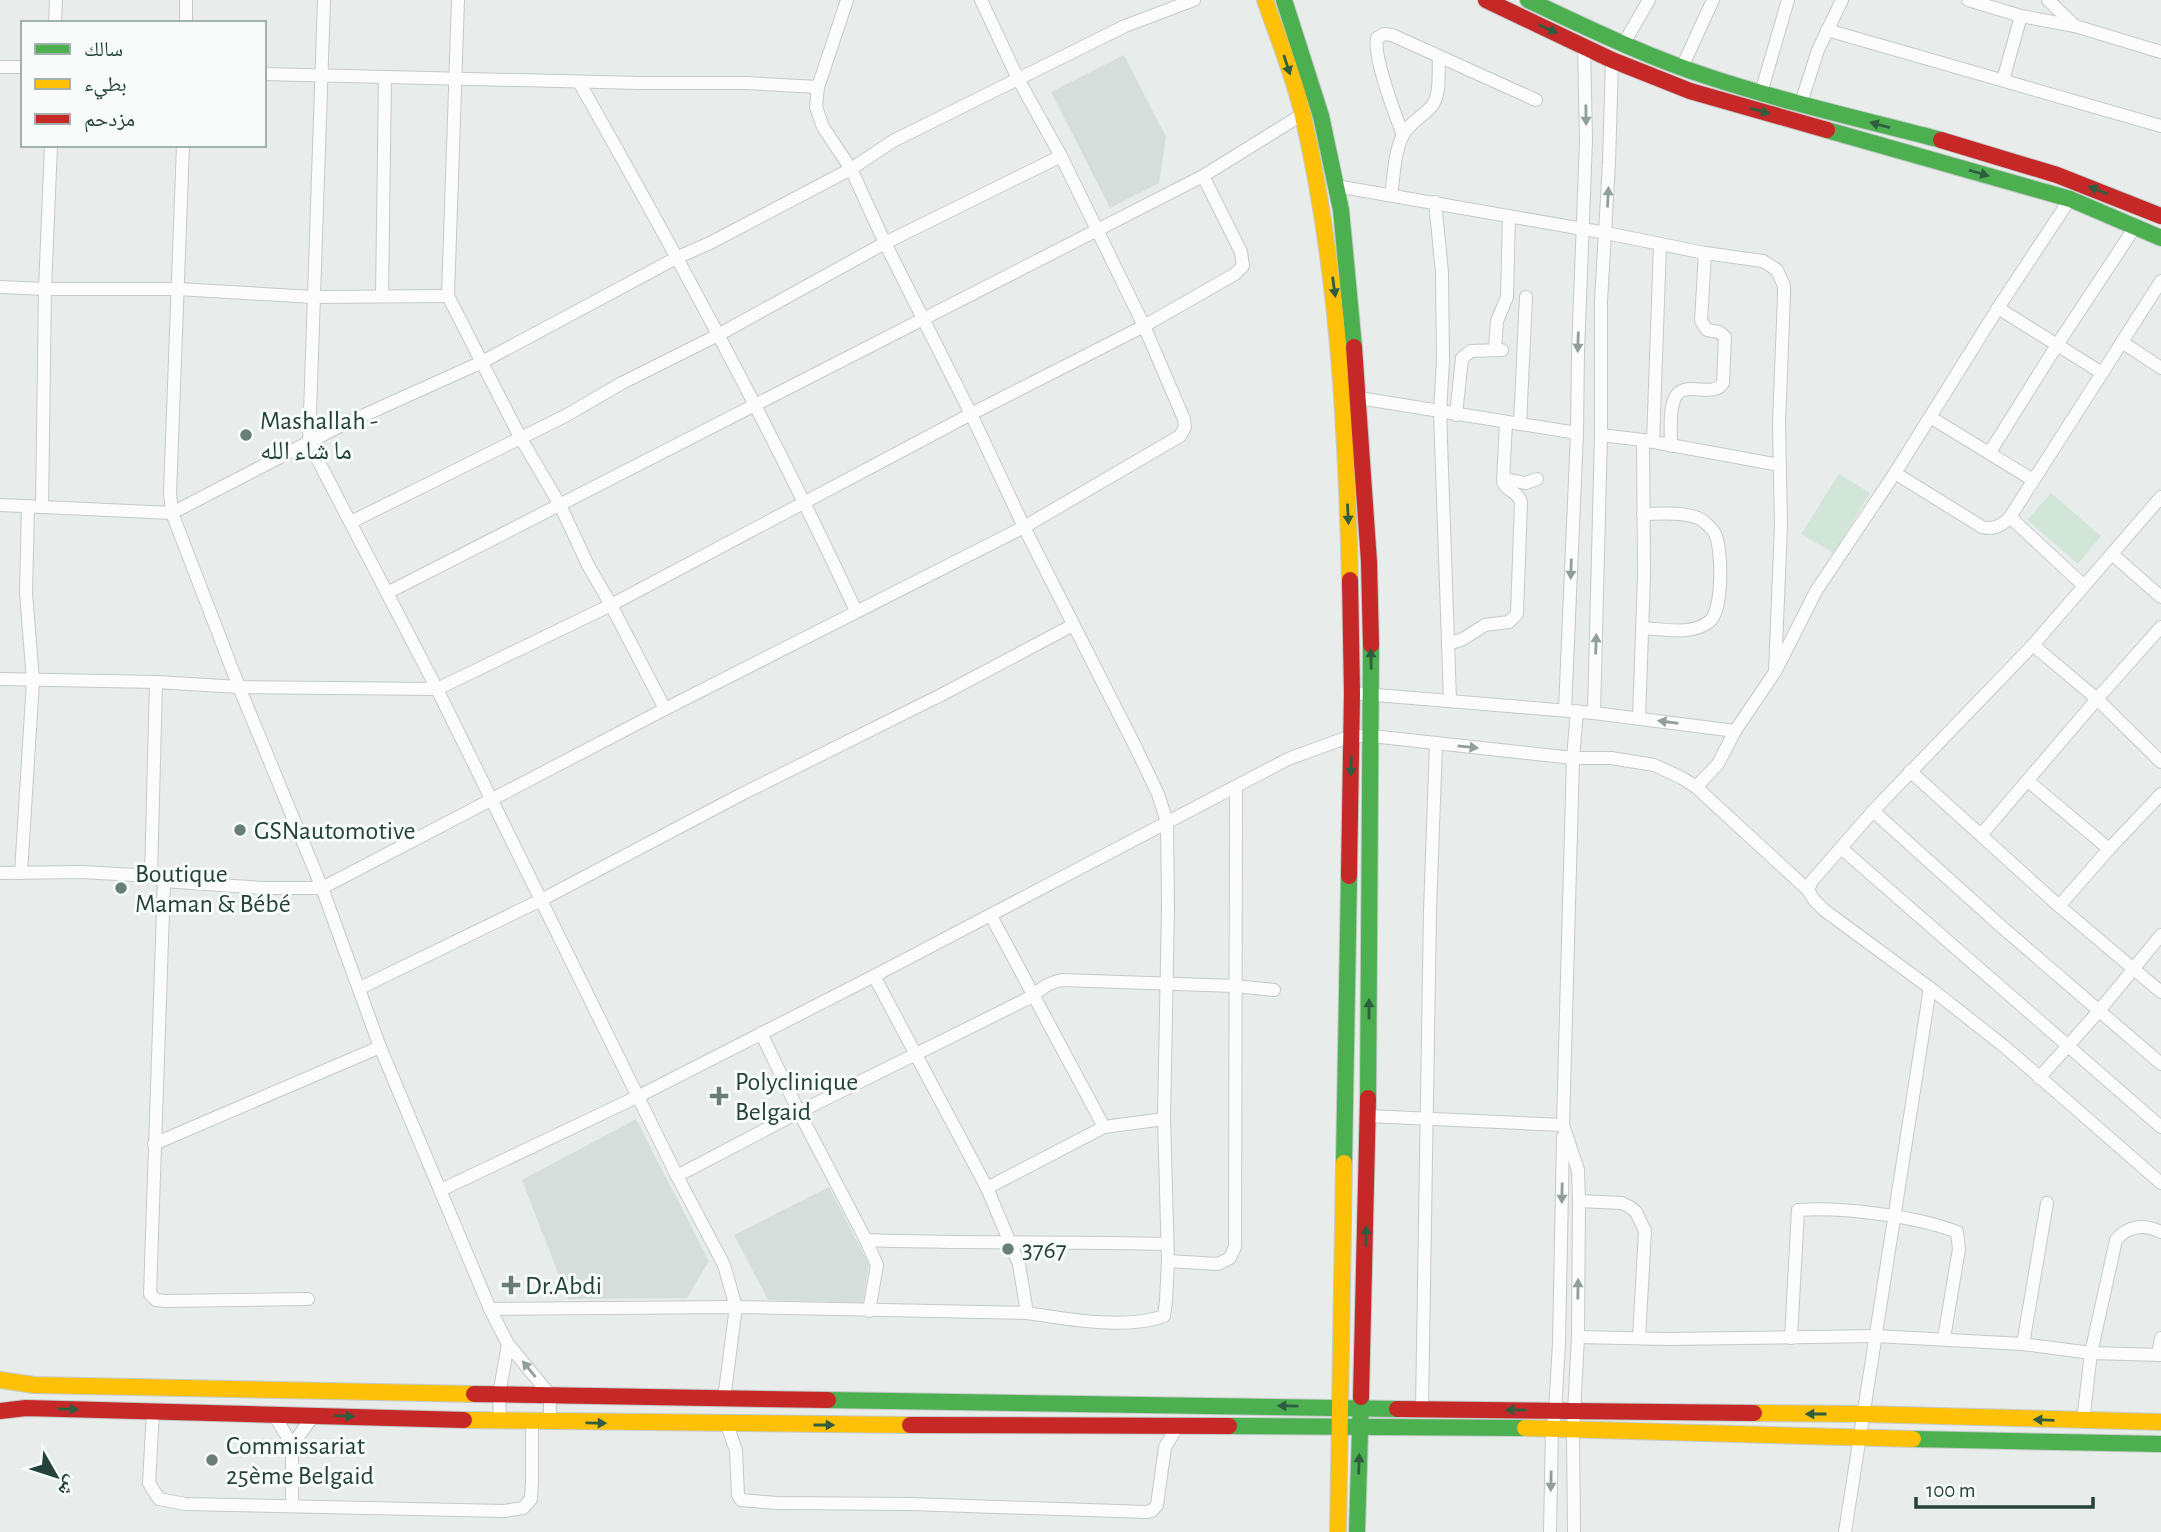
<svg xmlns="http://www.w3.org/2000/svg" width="2161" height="1532" viewBox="0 0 2161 1532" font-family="'Alegreya Sans','Noto Naskh Arabic',sans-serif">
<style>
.built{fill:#d6dedb}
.green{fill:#d1e6d8}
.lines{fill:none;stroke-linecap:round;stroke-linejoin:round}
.street-casing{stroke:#c5cac8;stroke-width:14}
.fast-casing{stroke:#c3cbc8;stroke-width:18}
.slow-casing{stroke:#c3cbc8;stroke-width:18}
.jam-casing{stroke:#c3cbc8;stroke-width:18}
.street{stroke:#fcfcfc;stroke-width:12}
.fast{stroke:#4caf50;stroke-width:16}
.slow{stroke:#ffc107;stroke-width:16}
.jam{stroke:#c62828;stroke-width:16}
.oneway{fill:#2e5d40}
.oneway2{fill:#909f9b}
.poi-dot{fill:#697e78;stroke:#f7fbf9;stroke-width:2.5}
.labels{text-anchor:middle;stroke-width:6;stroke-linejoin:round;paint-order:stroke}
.poi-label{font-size:26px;fill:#24423a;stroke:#f7fbf9;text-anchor:start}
</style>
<rect width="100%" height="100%" fill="#e8edeb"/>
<!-- built -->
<g class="built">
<path d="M1124,55L1166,137L1159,183L1110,208L1051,92Z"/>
<path d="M636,1119L709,1261L687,1298L568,1299L522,1180Z"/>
<path d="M829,1187L869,1264L863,1303L768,1300L734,1235Z"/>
</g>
<!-- green -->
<g class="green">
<path d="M1839,474L1870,493L1834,553L1801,534Z"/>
<path d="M2051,493L2101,536L2078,564L2027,520Z"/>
</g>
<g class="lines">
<defs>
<g id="street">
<path d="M324,0L309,443L437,689L677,1176L724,1265L736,1307L724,1399"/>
<path d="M458,0L448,296L520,437L560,505L588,565L611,605L665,709"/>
<path d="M1968,0L2021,16L2075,26"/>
<path d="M2048,0L2075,26L2161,52"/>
<path d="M55,23L56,0"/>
<path d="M186,23V0"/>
<path d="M1827,30L2161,126"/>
<path d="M1624,43L1649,0"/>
<path d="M0,67H23"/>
<path d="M1682,67L1713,0"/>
<path d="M264,74L640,83H746L818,87"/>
<path d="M2003,80L2021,16"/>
<path d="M579,82C677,255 772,430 856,611"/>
<path d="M1761,93L1788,0"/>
<path d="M1801,103L1818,50L1842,0"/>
<path d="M1403,135C1395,114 1373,57 1377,38L1384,34L1392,35L1536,100"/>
<path d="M183,145L170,493L172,513L239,687L322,888L380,1047L490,1309L508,1344L550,1395V1422"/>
<path d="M1336,186L1606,233L1705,253L1763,261L1777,270L1784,286V295L1779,423L1781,525L1775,672"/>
<path d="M1391,195C1394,176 1394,153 1403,135C1410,122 1422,117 1431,107C1441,96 1438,72 1439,58"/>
<path d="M2070,199L1998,308L1895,473L1982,527C1994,530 2001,526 2010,517L2161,281"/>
<path d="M1435,202L1442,272L1443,361L1440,412L1450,700"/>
<path d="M0,287L45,289H178L313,297L448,296"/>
<path d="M382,296L385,78"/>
<path d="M1998,308L2102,373"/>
<path d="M2122,342L2161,368"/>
<path d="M1495,350L1497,321L1507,297L1509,216"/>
<path d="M1359,398L1577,433"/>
<path d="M1456,415L1462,358L1471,351L1502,350"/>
<path d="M1930,417L2033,480"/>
<path d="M1520,424L1526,297"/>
<path d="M1601,435L1643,440L1780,465"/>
<path d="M1653,442L1660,245"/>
<path d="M1671,446C1671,432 1669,413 1674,400C1682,377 1713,400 1723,383L1725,337L1719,332L1707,330L1701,321L1705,253"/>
<path d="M1990,452L2057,345L2135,227"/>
<path d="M1503,479L1526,483L1537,479"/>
<path d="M2161,497L2033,645L1873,811L1812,881L1808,890L1814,900L1824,910L1930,988L2005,1047L2161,1183"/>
<path d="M0,505L172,513L340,426L482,362L678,257L710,243L851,169L893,141L1125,26L1194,0"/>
<path d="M42,507L45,289L51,145"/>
<path d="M2010,517L2083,585"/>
<path d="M351,522L565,416L622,383L718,335L885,243L1061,156"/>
<path d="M2112,554L2161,597"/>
<path d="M387,593L1203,176L1303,114"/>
<path d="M1642,628C1663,629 1692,636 1710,621C1723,610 1723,546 1714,532C1712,529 1705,522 1702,520C1686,511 1661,514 1643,514"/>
<path d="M1448,644L1463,639L1485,625L1509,622L1517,614L1521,502C1518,491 1507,492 1503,482L1506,422"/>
<path d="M2033,645L2097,699L2161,762"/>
<path d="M0,679L156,682L239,687L437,689L611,605L971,414L1144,326L1235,274L1243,266L1241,252L1203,176"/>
<path d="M1352,693L1594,713L1735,731"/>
<path d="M1565,710L1577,433L1578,352L1586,140L1584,46"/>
<path d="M1594,713L1601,435V301L1609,163L1612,60"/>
<path d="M1639,718L1644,576L1643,440"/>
<path d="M1910,771L2059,906L2161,992"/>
<path d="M2028,781L2109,849"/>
<path d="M1696,787L1718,764L1735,731L1775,672L1816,591L1895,473"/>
<path d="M1873,811L2003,928L2161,1064"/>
<path d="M1981,835L2097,699L2161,627"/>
<path d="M1841,848L2161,1127"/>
<path d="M0,873L82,872L151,876L164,881L262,888H322L665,709L1024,527L1180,436L1185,427L1184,419L1144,326L1061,156L1018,79L981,0"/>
<path d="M21,873L33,681L26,593L28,506"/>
<path d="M151,876L156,682"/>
<path d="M164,881L150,1294L156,1300L165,1301L308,1299"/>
<path d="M2059,906L2109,849L2161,794"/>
<path d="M991,916L1104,1127"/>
<path d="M874,976L987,1188L1019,1264L1027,1313"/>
<path d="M360,988L541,900L742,794L941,695L1073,625"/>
<path d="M761,1033L799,1112L866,1240L877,1265L869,1311"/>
<path d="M2039,1078L2099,1011L2161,935"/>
<path d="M1368,1116L1563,1125L1573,758L1577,711"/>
<path d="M1563,1125L1578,1170L1579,1201L1578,1337L1573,1431L1574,1532"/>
<path d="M154,1144L380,1047"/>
<path d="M677,1176L799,1112L1033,996C1042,987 1049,983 1062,980L1235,986L1274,990"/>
<path d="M987,1188L1104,1127L1164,1119"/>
<path d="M441,1190L639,1096L874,976L1288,759L1351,736H1372L1573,758H1611L1654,765L1682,778L1696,787L1808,890"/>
<path d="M1579,1201L1622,1203L1630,1207L1636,1212L1645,1231L1639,1338"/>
<path d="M866,1240C967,1244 1067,1241 1167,1244"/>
<path d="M1168,1261L1218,1264L1230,1258L1235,1247L1236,788"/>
<path d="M490,1309L736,1307L1027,1313C1066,1319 1126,1330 1164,1316L1166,1301L1168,1261L1164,1119L1168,906L1167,822L1158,794L1135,746L1024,527L971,414L885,243L851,169L823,127L816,107L818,87L847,0"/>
<path d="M1578,1337L1667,1339L1876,1336L2023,1344L2091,1353L2161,1355"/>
<path d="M1791,1338L1798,1210C1842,1207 1916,1216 1957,1232L1959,1249L1944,1338"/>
<path d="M2023,1344L2047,1203"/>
<path d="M2158,1355L2161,1338"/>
<path d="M1422,1408L1430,911L1436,744"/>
<path d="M153,1411L149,1483L159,1499L185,1504L504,1511L523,1508L531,1499L532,1481V1422"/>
<path d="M273,1413L292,1445L314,1415"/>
<path d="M2083,1421L2091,1353L2116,1240C2128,1225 2144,1224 2161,1232"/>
<path d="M500,1422L499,1395L508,1344"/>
<path d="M727,1424L736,1451L738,1495L741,1500L777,1503L911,1504L1146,1512L1152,1511L1157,1505L1165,1447L1178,1426"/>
<path d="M292,1445V1506"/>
<path d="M1550,1532L1552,1430L1555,1412L1559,1343L1563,1137"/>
<path d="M1845,1532L1930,988"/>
</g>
<g id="fast">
<path d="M1284,0L1321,116L1341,210L1354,347"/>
<path d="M1528,0C1588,28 1647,57 1709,77C1785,102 1864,120 1941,140"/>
<path d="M1827,130L2070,199L2161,238"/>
<path d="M1368,1098L1371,645"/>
<path d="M1344,1163L1349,876"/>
<path d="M828,1400L1397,1409"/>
<path d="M1229,1426L1525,1428"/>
<path d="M1913,1439L2161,1444"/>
<path d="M1357,1532L1361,1397"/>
</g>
<g id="slow">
<path d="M1265,0C1278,38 1294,76 1303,116C1338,268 1346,424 1350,580"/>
<path d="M0,1380L34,1385L474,1394"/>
<path d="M1754,1413L1863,1414L2161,1422"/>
<path d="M464,1420L910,1425"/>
<path d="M1525,1428L1913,1439"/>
<path d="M1338,1532L1344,1163"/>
</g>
<g id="jam">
<path d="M1486,0L1612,60L1690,91L1827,130"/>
<path d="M1941,140L2057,175L2161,216"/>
<path d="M1354,347L1369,562L1371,645"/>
<path d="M1349,876L1352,693L1350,580"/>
<path d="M474,1394L828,1400"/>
<path d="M1361,1397L1368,1098"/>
<path d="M1397,1409L1754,1413"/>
<path d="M0,1411L26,1408L464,1420"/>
<path d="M910,1425L1229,1426"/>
</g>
</defs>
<!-- street casing -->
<use href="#street" class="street-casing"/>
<!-- fast casing -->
<use href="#fast" class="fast-casing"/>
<!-- slow casing -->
<use href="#slow" class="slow-casing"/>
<!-- jam casing -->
<use href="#jam" class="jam-casing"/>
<!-- street -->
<use href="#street" class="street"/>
<!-- fast -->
<use href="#fast" class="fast"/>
<!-- slow -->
<use href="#slow" class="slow"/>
<!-- jam -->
<use href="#jam" class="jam"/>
</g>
<!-- one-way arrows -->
<defs><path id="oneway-solid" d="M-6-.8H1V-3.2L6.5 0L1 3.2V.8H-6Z" transform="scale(1.75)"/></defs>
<g class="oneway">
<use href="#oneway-solid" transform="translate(1548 29) rotate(25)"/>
<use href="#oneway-solid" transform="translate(1287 65) rotate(72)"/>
<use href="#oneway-solid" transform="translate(1760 111) rotate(16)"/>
<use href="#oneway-solid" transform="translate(1880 125) rotate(-165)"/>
<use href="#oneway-solid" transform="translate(1979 173) rotate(16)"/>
<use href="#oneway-solid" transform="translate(2098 190) rotate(-158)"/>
<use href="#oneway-solid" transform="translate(1334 287) rotate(82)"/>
<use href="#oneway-solid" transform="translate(1348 514) rotate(87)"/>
<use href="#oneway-solid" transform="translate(1371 659) rotate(-91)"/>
<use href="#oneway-solid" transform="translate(1351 766) rotate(91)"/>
<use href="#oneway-solid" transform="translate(1369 1009) rotate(-90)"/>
<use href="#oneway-solid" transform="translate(1366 1236) rotate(-89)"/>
<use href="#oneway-solid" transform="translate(1288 1406) rotate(-179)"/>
<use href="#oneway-solid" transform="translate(68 1409) rotate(1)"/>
<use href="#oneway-solid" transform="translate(1516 1410) rotate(-179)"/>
<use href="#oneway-solid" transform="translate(1816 1414) rotate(-180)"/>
<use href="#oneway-solid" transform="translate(344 1416) rotate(2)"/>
<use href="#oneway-solid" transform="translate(2044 1420) rotate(-178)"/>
<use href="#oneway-solid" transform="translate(596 1423) rotate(1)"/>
<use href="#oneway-solid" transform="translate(824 1425)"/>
<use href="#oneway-solid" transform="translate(1359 1464) rotate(-88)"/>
</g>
<g class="oneway2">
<use href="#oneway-solid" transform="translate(1586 115) rotate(89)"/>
<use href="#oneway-solid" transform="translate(1608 197) rotate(-87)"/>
<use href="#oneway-solid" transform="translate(1578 342) rotate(92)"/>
<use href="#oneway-solid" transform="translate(1571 569) rotate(92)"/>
<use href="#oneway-solid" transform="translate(1596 644) rotate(-88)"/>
<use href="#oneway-solid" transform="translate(1668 722) rotate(-172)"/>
<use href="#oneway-solid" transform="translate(1468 747) rotate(6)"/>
<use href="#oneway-solid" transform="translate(1562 1193) rotate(91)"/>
<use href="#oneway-solid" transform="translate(1578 1289) rotate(-89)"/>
<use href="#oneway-solid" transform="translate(529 1369) rotate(-129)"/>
<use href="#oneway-solid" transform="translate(1551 1481) rotate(91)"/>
</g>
<!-- markers -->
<g class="poi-dot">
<circle cx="246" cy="435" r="7"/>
<circle cx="240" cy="830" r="7"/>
<circle cx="121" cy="888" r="7"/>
<path d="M715.5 1085.5h7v7h7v7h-7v7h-7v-7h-7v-7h7z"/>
<circle cx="1008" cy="1249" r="7"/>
<path d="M507.5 1274.5h7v7h7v7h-7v7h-7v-7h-7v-7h7z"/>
<circle cx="212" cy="1460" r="7"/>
</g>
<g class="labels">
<!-- poi labels -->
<g class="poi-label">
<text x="260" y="429">Mashallah -<tspan x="260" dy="30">ما شاء الله</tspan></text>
<text x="254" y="839">GSNautomotive</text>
<text x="135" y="882">Boutique<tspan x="135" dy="30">Maman &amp; Bébé</tspan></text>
<text x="735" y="1090">Polyclinique<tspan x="735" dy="30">Belgaid</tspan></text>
<text x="1022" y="1258">3767</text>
<text x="525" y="1294">Dr.Abdi</text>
<text x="226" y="1454">Commissariat<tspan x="226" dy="30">25ème Belgaid</tspan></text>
</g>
</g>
<!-- legend -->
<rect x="21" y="21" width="245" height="126" fill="#f7fbf9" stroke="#a3b1ad" stroke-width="2"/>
<rect x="35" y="44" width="35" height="10" fill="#4caf50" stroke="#a3b1ad" stroke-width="2"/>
<text x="84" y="56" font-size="21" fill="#24423a">سالك</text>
<rect x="35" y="79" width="35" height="10" fill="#ffc107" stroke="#a3b1ad" stroke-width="2"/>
<text x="84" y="91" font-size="21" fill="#24423a">بطيء</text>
<rect x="35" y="114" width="35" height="10" fill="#c62828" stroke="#a3b1ad" stroke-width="2"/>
<text x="84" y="126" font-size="21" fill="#24423a">مزدحم</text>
<!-- north arrow -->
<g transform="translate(56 1476) rotate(129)" stroke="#f7fbf9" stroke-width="5" paint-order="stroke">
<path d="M0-5L12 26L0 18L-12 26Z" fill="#24423a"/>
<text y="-10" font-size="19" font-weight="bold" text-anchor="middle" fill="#24423a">ش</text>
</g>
<!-- scale -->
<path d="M1916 1497v10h177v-10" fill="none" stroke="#24423a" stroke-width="3.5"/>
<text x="1926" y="1497" font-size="21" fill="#24423a" stroke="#f7fbf9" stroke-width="5" paint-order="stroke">100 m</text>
</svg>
